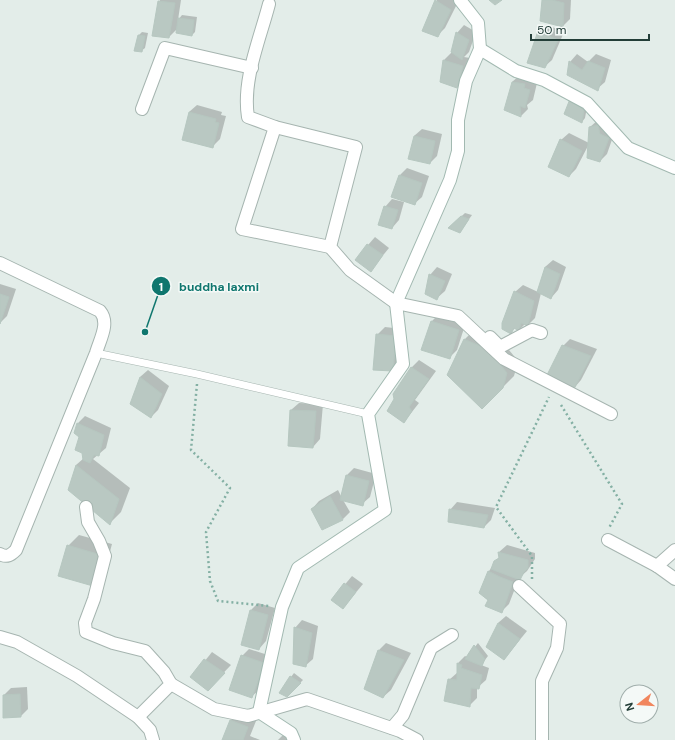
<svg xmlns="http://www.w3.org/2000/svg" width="675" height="740" viewBox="0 0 675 740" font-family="'DM Sans',sans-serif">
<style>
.shadow{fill:#0003}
.building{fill:#b9c8c2;stroke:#b6c7c0}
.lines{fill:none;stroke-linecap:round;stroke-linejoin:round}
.lane-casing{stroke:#a6b5b0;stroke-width:8}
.street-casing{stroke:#a6b5b0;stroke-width:14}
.secondary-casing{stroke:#a2b9b1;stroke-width:14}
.path{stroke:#84b0a4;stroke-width:2.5;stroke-dasharray:2 3;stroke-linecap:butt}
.lane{stroke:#fff;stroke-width:7}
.street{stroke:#fff;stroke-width:12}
.secondary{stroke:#fff;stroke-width:12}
.leader{fill:none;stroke:#0f766e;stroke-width:1.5}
.callout-dot{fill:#0f766e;stroke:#f4f9f7;stroke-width:1.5}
.mark-label{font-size:12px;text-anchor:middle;font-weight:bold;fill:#fff}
.callout-label{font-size:12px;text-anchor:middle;font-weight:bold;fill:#0f766e;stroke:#f4f9f7;stroke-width:3;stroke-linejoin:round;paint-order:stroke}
</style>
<rect width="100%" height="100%" fill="#e3ede9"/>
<!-- shadow -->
<g class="shadow">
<path d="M160,0H181L178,20L182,15L197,17L195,32L192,35L178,28L169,37L153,35Z"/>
<path d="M437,0H455L458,2L445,28L437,36Z"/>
<path d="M543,0H571L570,19L563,26Z"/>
<path d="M464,25L476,32L469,52L464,57L470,58L464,79L457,86L444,60L452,52L457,33Z"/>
<path d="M547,25L564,32L552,60L544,67L539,32Z"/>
<path d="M142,32L148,33L145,48L141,51L139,35Z"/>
<path d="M577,54L588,62L596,54L611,60L605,82L597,89L570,62Z"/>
<path d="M520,75L537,83L533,100L527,105L528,109L521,116L512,82Z"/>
<path d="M575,96L587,107L585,118L582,122L565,114Z"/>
<path d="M197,105L222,112L221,115L226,116L220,139L213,146L189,112Z"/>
<path d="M598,120L615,131L607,154L600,161L589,144L576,169L569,176L561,140L569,133L589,143L590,127Z"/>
<path d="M422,129L442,134L437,156L430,163L414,136Z"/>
<path d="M407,168L429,176L422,197L414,204L400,175Z"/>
<path d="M392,199L404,202L399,220L392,228L385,207Z"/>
<path d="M465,213L472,215L460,232L453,224Z"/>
<path d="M375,237L389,248L371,270L368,245Z"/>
<path d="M553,260L566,267L558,290L551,298L541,293L535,318L528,325L525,324L519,330L515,328L511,332L515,292L523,285L538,292L545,267Z"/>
<path d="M437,267L452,274L445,291L437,298L430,275Z"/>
<path d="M0,284L16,289L7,316L0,323Z"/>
<path d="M439,314L466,322L457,350L449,358L423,349L432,321Z"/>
<path d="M385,327L403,329L400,363L393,370L377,335Z"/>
<path d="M476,328L500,339L518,361L514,376L482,408L448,375L465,339Z"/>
<path d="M570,339L597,349L581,380L574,388L563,346Z"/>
<path d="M419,360L436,371L415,400L419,403L404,422L395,395L412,367Z"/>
<path d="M148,370L169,386L158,410L151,417L131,404L140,377Z"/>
<path d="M299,403L323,404L320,439L313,447L291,410Z"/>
<path d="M85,416L111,428L106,448L93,459L130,488L121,512L110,523L70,489L76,465L84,458L80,437L76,433L78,423Z"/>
<path d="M354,468L376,474L370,497L362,504L343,500L350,512L343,519L312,509L319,501L338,490L341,496L346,476Z"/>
<path d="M457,502L495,508L491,520L484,527L450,510Z"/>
<path d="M79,535L112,544L104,574L68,546Z"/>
<path d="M507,545L535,553V559L527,571L519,578L509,604L501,612L480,593L489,571L500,556L499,552Z"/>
<path d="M352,576L363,584L343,608L332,600Z"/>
<path d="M258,603L275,608L266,641L259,649L250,611Z"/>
<path d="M506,616L527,631L504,659L498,623Z"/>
<path d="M302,620L318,626L313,659L305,666L295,628Z"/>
<path d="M386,643L411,653L391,690L383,697L379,650Z"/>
<path d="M478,643L488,656L481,665L489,668L486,680L477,688V698L469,706L449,680L458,672V663L465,656L467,657Z"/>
<path d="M249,649L271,656L259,690L251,697L242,656Z"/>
<path d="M212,652L231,665L208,689L192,677Z"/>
<path d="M294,673L303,680L287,696L291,677Z"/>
<path d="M27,687L28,709L21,716L4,695L11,688Z"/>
<path d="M243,709L258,716L250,736L260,740H224L231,720Z"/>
<path d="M283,735L294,740H278Z"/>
</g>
<!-- building -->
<g class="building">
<path d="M435,0L451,10L438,37L422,31Z"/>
<path d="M489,0H502L495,5Z"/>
<path d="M542,0H552L564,3L563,27L540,21Z"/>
<path d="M158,1L175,3L169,38L152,36Z"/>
<path d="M178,18L194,20L192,36L176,33Z"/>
<path d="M538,31L558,40L545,68L527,63Z"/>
<path d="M456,32L469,40L462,60L451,52Z"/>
<path d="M138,35L145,36L142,52L134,51Z"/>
<path d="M443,60L463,66L457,88L440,82Z"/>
<path d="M569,61L582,70L588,61L605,68L598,91L567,75Z"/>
<path d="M512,82L525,84L524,88L530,90L525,108L520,106L521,117L504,110Z"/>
<path d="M570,99L584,110L582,123L564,114Z"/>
<path d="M189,112L216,119L215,122L219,123L213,148L182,140Z"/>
<path d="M598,125L600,134L609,138L600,162L587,158L589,127Z"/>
<path d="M414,136L435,141L430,164L408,159Z"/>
<path d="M560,139L582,151L569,177L548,167Z"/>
<path d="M399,175L422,183L415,205L391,197Z"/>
<path d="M384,206L398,210L392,229L378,225Z"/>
<path d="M461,216L469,219L460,233L448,228Z"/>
<path d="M367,244L383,255L371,272L355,260Z"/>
<path d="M545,267L560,274L551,299L537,292Z"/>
<path d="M429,274L445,281L437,300L425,294Z"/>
<path d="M514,291L534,301L528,326L521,323L519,331L514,328L511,334L502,329V323Z"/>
<path d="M0,294L9,297L0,324Z"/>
<path d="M431,321L459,330L450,359L421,350Z"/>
<path d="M376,334L396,336L393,371L373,370Z"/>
<path d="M464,339L489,350L507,373L503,388L482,409L447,375Z"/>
<path d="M562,345L591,356L574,389L547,375Z"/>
<path d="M411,367L429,379L409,407L412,411L404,423L387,411L394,399L393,394Z"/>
<path d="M140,377L162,394L151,418L130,404Z"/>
<path d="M290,410L316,411L313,448L288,446Z"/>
<path d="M77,423L104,435L99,456L94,455L90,463L83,460L82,453L75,450L79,437L74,433Z"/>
<path d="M76,465L119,499L110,525L68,490Z"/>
<path d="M346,475L369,481L363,506L340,500Z"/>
<path d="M330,496L343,520L322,530L311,509Z"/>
<path d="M449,509L488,515L484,528L448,522Z"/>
<path d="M67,545L101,555L93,586L58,576Z"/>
<path d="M498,552L528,560V568L524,572L520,580L491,569L494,561L499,558Z"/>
<path d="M488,571L500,577L513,582L502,613L485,606L488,600L479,593Z"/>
<path d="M344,583L356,592L343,609L331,600Z"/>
<path d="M250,610L268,615L259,650L241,645Z"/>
<path d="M498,623L520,639L504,660L486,647Z"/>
<path d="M294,627L312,633L306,667L293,664Z"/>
<path d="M474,645L485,659L482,666L465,659Z"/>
<path d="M378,650L404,660L383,698L364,689Z"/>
<path d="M241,655L264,663L252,698L229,690Z"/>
<path d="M204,659L225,673L208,691L190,677Z"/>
<path d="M457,663L462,665L461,668L482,675L479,689L471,688L470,707L444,701L448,679L457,680Z"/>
<path d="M290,676L301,683L287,697L279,693Z"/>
<path d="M20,694L21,717L3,718V695Z"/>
<path d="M230,720L248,727L243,740H222Z"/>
</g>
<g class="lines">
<defs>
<path id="lane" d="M96,353L197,374L368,414"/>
<g id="street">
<path d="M269,4C260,39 242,80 248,117L275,127L356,147L330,247L350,270L396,303L458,316L504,359L611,414"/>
<path d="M142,109L165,48L252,68"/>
<path d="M275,127L242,229L330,247"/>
<path d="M0,263L100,311C110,323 100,339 96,353L16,550C11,555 7,558 0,554"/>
<path d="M490,337L500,347L532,330L541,333"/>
<path d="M86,507L88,522L99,541L105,556L94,599L85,623L86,632L113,643L145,651L164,672L171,684L138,717"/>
<path d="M608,540L657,566L675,579"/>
<path d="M657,566L675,550"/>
<path d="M519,586L560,624L557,648L542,681V740"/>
<path d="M0,637L17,642L77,676L138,717L150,730L153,740"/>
<path d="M171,684L214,709L248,716L307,699L400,731L417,740"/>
<path d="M392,728L403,715L431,648L452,635"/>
</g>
<g id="secondary">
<path d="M480,49L516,71L544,80L587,103L628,148L675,168"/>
<path d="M294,740L291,733L259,712L282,607L298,568L385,510L368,414L403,364L396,303L450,180L458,151V120L466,81L480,49L478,23L460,0"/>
</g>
</defs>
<!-- lane casing -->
<use href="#lane" class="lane-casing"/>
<!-- street casing -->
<use href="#street" class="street-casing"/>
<!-- secondary casing -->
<use href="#secondary" class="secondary-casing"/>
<!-- path -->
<g class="path">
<path d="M197,384L191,450L230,488L206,532L210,581L218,601L269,606"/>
<path d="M561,405L622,504L609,528"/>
<path d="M532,579V556L496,507L549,397"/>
</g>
<!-- lane -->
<use href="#lane" class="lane"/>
<!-- street -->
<use href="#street" class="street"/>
<!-- secondary -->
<use href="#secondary" class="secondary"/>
</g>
<!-- callouts -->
<path class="leader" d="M145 332L161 286"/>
<g class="callout-dot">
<circle cx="145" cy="332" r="4"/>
<circle cx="161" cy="286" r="10"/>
</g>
<g class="mark-label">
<text x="161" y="291">1</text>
</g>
<g class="callout-label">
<text x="219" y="291">buddha laxmi</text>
</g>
<!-- north arrow -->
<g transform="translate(639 704) rotate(253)"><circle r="19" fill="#f4f9f7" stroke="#a0aeab"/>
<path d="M0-3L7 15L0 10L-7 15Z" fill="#f1865e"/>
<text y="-6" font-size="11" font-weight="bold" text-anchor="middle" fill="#233e38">N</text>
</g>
<!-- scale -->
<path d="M531 34v6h118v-6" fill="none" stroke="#233e38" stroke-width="2"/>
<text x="537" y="34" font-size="12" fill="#233e38" stroke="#f4f9f7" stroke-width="3" paint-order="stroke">50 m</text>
</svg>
